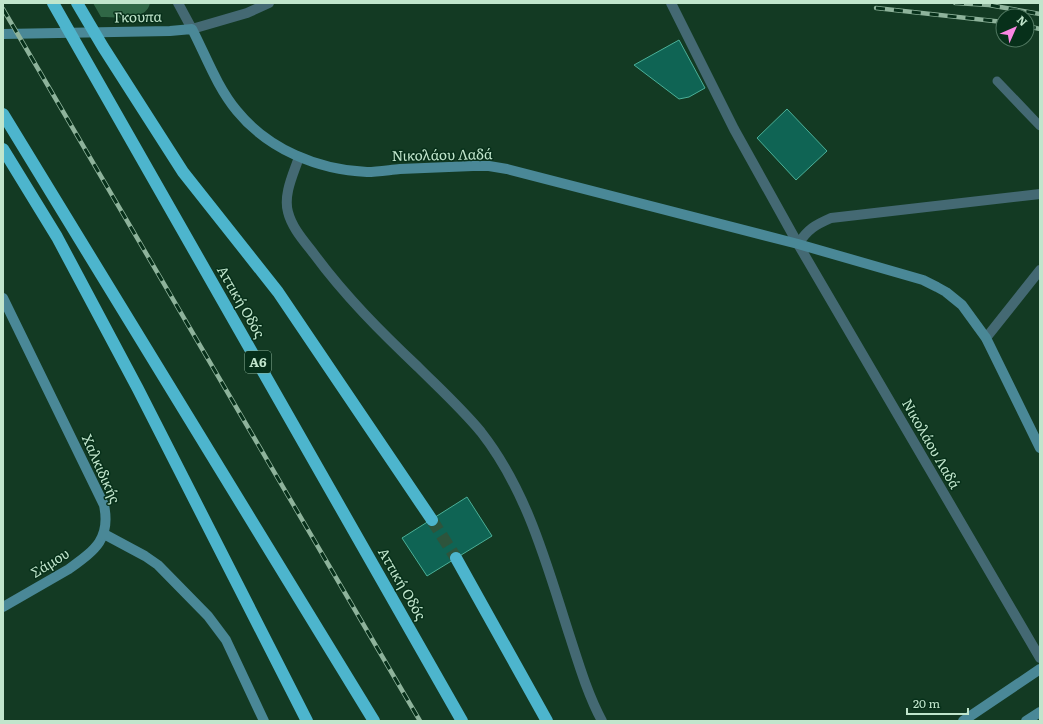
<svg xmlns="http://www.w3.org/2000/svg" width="1043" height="724" viewBox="0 0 1043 724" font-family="Literata,serif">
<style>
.green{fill:#306746}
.building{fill:#0f6454;stroke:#4bb098}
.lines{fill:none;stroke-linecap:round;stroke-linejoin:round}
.highway-tunnel{stroke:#2d543c;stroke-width:12;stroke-dasharray:12 6;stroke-linecap:butt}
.lane{stroke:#446973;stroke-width:9}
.street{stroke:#446973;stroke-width:10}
.secondary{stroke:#4a8897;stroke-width:10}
.highway{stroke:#4db5cd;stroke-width:12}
.rail-casing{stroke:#8eb39b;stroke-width:4.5}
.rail{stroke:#07301a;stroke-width:3;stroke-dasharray:9;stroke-linecap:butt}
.labels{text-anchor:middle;stroke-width:3;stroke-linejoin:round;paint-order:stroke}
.shield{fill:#07301a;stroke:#89af97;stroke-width:1}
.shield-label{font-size:13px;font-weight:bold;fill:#c1e5cc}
.street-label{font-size:14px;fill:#c1e5cc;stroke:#07301a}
</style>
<rect width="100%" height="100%" fill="#133a23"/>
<!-- green -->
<path class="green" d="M93,3H150C146,22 117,17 101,17Z"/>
<!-- building -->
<g class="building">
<path d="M679,40L705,88L689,97L679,99L634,65Z"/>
<path d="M787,109L827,151L796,180L757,138Z"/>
<path d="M467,497L492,536L427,576L402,538Z"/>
</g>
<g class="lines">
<!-- highway-tunnel -->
<path class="highway-tunnel" d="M432,520L456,558"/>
<!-- lane -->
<path class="lane" d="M997,81L1040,126"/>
<!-- street -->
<g class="street">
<path d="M178,3L192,29L247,13L269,3"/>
<path d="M671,3L734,129L798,244L1040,658"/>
<path d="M299,157C294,173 283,194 288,212C292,228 304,241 314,254C345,296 381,332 418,367C439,388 462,409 481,432C528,492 547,566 570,637C579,665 588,695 602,721"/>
<path d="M798,244C808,229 815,225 831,218L1040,194"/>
<path d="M986,338L1040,270"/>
</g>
<!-- secondary -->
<g class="secondary">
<path d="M3,34L170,31L192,29C206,56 217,87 237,111C268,149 318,170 367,172C378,172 389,170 400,169C424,168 448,167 473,166H489L507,169L798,244L923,280L937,287L946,292L962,305L986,338L1040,448"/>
<path d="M3,298L104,505C111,539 95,550 69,569L3,607"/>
<path d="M104,534L145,556L158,565L208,616L226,640L264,721"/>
<path d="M963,721L1040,669"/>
<path d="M1026,721L1040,712"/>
</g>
<!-- highway -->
<g class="highway">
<path d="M53,3L462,721"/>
<path d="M77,3L103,47L183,172L278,292L432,520"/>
<path d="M3,114L374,721"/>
<path d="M3,149L57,237L138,389L307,721"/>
<path d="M456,558L547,721"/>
</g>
<defs>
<g id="rail">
<path d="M955,3L989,5L1040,14"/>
<path d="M876,8L1003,22"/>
<path d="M3,9L420,721"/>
<path d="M1027,26L1040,29"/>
</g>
</defs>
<!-- rail casing -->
<use href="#rail" class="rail-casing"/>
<!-- rail -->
<use href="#rail" class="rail"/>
</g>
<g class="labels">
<!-- shield labels -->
<rect class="shield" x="245" y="351" width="26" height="22" rx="3"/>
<g class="shield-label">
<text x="258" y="367">Α6</text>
</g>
<!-- street labels -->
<g class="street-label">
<text transform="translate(138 17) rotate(-1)" y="5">Γκουπα</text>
<text transform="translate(442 155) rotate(-1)" y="5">Νικολάου Λαδά</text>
<text transform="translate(241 302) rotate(60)" y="5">Αττική Οδός</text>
<text transform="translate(931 444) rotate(60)" y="5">Νικολάου Λαδά</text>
<text transform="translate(101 469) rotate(66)" y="5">Χαλκιδικής</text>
<text transform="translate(50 563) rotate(-32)" y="5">Σάμου</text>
<text transform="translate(402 584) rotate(60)" y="5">Αττική Οδός</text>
</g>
</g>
<!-- border -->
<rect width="1043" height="724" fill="none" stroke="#c1e5cc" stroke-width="8"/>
<!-- north arrow -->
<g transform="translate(1015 28) rotate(45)"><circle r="19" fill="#07301a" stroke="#517861"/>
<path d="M0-3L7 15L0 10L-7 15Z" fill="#fc86e4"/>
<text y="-6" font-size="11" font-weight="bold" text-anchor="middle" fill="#c1e5cc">N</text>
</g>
<!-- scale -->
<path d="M907 708v6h61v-6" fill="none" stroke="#c1e5cc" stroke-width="2"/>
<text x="913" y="708" font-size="12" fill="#c1e5cc" stroke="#07301a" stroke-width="3" paint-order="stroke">20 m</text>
</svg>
